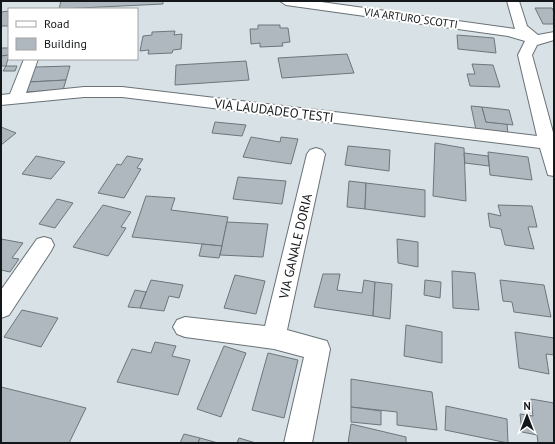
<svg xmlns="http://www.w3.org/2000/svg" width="555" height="444" viewBox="0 0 555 444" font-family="'PT Sans',sans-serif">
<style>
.building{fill:#afb8be;stroke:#6d767b}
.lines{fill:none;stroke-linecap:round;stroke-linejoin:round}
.minor-casing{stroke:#6a7277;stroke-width:2}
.minor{fill:#fff;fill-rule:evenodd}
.labels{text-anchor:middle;stroke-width:4;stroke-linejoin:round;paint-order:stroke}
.far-street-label{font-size:11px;fill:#141719;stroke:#fff}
.street-label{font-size:13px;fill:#141719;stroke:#fff}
</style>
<rect width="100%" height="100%" fill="#d7e1e6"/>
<!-- building -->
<g class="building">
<path d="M61,1H163V4L59,9Z"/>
<path d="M535,8H552L554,12V24H543Z"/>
<path d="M9,11V26H1V12Z"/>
<path d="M258,25H280V28H288L290,42L282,43L283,46L260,47V43L251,44L250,29H258Z"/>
<path d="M175,31L174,35L182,34L181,49L173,50L172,53L148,54L149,50L140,51L143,36L152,35V32Z"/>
<path d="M457,35L494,38L496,53L458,49Z"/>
<path d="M1,48H9V55L1,56Z"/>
<path d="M347,54L354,73L282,78L278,58Z"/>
<path d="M9,55L6,66H1V56Z"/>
<path d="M246,61L249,80L175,85L176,65Z"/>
<path d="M472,64L493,65L500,87L470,86L467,74H475Z"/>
<path d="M6,66H17L15,71H3Z"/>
<path d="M70,66L66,80L29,82L35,67Z"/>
<path d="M66,80L63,90L25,92L29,82Z"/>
<path d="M471,106L482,107L486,122L507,124L508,135L476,130Z"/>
<path d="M482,107L509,110L513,125L486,122Z"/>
<path d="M215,122L246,125L242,136L212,133Z"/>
<path d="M1,127L16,133L1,145Z"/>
<path d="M251,137L280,142L281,137L298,139L291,164L243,157Z"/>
<path d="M435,143L464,148L466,201L433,196Z"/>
<path d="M348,146L390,150L389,171L345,165Z"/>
<path d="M488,152L528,157L532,180L490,175Z"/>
<path d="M464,153L488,156L489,166L465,163Z"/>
<path d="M36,156L65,162L51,179L22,174Z"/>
<path d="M127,156L143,159L137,168L141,169L124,198L98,193L117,164L121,165Z"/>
<path d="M238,177L286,181L282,204L233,199Z"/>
<path d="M349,181L366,183L365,209L347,207Z"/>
<path d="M366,183L425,190V217L365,209Z"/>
<path d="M146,196L175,198L171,210L228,217L222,246L132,237Z"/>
<path d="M57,199L73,203L55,228L39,224Z"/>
<path d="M103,205L131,212L121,227L126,228L108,256L73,247Z"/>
<path d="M498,205L532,206L537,227H528L534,249L505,245L501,229L490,227L488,213L501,216Z"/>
<path d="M227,222L268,224L263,257L220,255Z"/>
<path d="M1,239L23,243L12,258L19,259L10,272L1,270Z"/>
<path d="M397,239L418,242V267L398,263Z"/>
<path d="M202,244L222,246L219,258L199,256Z"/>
<path d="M452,271L475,273L479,310L453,308Z"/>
<path d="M323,274H340L337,290L362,293L364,280L375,282L373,316L314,307Z"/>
<path d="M235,275L265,281L256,314L224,308Z"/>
<path d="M151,280L183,285L179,298L169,296L164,311L140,308Z"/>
<path d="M425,280L441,282L440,298L424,295Z"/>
<path d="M500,280L544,285L551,317L514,312L512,302L503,301Z"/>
<path d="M375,282L392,284L390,319L373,316Z"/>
<path d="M135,290L146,292L140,308L128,307Z"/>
<path d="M22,310L58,318L41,347L4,337Z"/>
<path d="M406,325L442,332V363L404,356Z"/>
<path d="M515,332L554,338V355L546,354L549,374L519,368Z"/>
<path d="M155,342L176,346L172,356L190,360L178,395L117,382L132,349L151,353Z"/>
<path d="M224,346L246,353L221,417L197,409Z"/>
<path d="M268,353L298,360L284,418L252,410Z"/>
<path d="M351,379L432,392L437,430L397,425V412L351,407Z"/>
<path d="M1,387L86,408L69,443H1Z"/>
<path d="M531,399L554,403V443H538L537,435L522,432L520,414L533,416Z"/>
<path d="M446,406L507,419L508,443L445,430Z"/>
<path d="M351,407L381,411V425L351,422Z"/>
<path d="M351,424L406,437V443H348Z"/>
<path d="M184,434L200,438L198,443H180Z"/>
<path d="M200,438L218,443H198Z"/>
<path d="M239,438L256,443H237Z"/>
</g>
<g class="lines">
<defs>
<g id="minor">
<path d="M280,1H314L515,29L507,1H519L527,26L538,35L554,32V40L537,45L532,55L554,136V176L548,175L540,148L122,97H84L1,105V95L10,94L24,59H38L26,93L84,87H122L537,136L518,55L525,41L508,36L286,5Z"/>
<path d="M316,148L322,150L325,154L287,330L327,341L330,349L312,443H284L304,357L274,349L185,337L177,334L173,327L177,320L185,317L265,326L307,154L310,150Z"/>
<path d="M44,237L51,239L54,245L51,251L9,315L1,318V290L37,239Z"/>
</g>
</defs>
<!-- minor casing -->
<use href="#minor" class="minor-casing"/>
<!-- minor -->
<use href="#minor" class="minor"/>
</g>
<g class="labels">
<!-- far-street labels -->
<g class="far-street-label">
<text transform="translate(411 18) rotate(8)" y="4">VIA ARTURO SCOTTI</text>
</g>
<!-- street labels -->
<g class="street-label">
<text transform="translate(274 110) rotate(7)" y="5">VIA LAUDADEO TESTI</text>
<text transform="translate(295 246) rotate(-77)" y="5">VIA GANALE DORIA</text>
</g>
</g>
<!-- border -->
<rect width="555" height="444" fill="none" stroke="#141719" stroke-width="4"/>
<!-- legend -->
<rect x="8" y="8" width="130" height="52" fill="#ffffff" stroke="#a1a2a3"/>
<rect x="16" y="21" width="20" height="6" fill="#ffffff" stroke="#a1a2a3"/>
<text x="44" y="28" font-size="12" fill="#141719">Road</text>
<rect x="16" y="38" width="20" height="12" fill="#afb8be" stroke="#a1a2a3"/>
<text x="44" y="48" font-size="12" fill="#141719">Building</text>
<!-- north arrow -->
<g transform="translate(527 416)" stroke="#ffffff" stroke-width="3" paint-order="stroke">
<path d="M0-3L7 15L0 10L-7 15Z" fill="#141719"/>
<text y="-6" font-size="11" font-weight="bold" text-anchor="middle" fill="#141719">N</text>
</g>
</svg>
